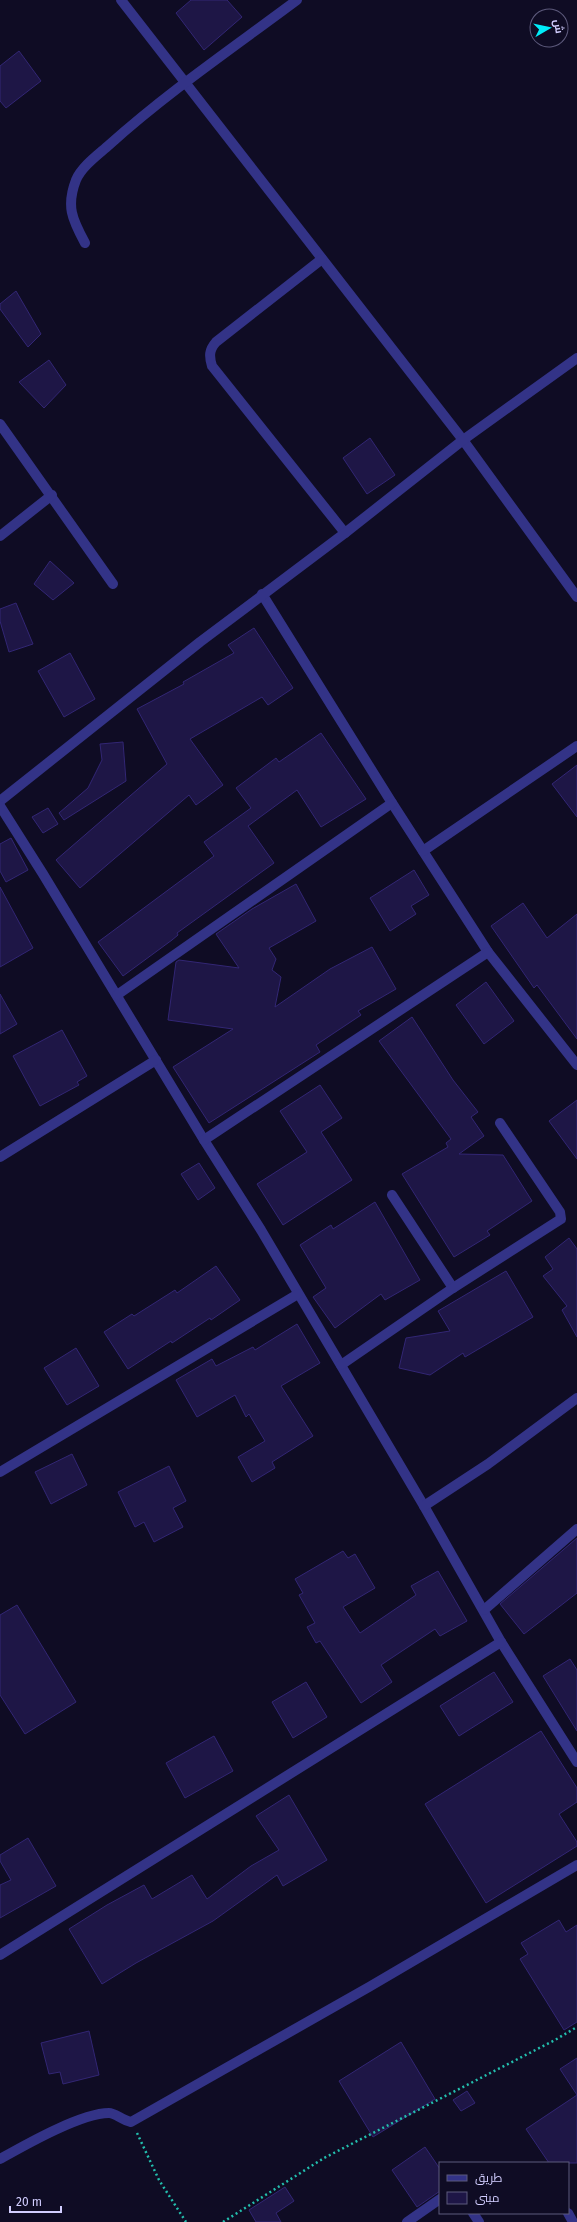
<svg xmlns="http://www.w3.org/2000/svg" width="577" height="2222" viewBox="0 0 577 2222" font-family="'Fira Sans',Cairo,sans-serif">
<style>
.building{fill:#1e1646;stroke:#322674}
.lines{fill:none;stroke-linecap:round;stroke-linejoin:round}
.path{stroke:#23bead;stroke-width:2.5;stroke-dasharray:2 3;stroke-linecap:butt}
.minor{stroke:#333387;stroke-width:10}
</style>
<rect width="100%" height="100%" fill="#0f0c24"/>
<!-- building -->
<g class="building">
<path d="M191,0H227L242,17L204,50L176,13Z"/>
<path d="M19,51L41,81L6,108L0,101V66Z"/>
<path d="M16,291L41,334L28,347L0,309V304Z"/>
<path d="M49,360L66,385L44,408L19,382Z"/>
<path d="M370,438L395,475L367,494L343,458Z"/>
<path d="M50,561L74,583L53,600L34,584Z"/>
<path d="M16,603L33,644L9,652L0,621V609Z"/>
<path d="M254,628L293,688L268,705L262,697L190,739L223,785L196,805L189,795L80,888L56,860L167,764L137,709L184,684L183,682L234,653L228,645Z"/>
<path d="M70,653L95,699L64,717L38,671Z"/>
<path d="M321,733L366,799L321,827L297,790L248,826L274,863L177,933L178,935L172,940L123,976L98,942L214,856L204,842L251,808L236,788L276,758L279,762Z"/>
<path d="M123,742L126,781L64,820L59,813L88,788L102,760L100,744Z"/>
<path d="M577,765V817L552,784Z"/>
<path d="M48,808L58,824L43,833L32,817Z"/>
<path d="M11,838L28,870L6,882L0,871V844Z"/>
<path d="M414,870L429,895L411,906L416,914L390,931L370,898Z"/>
<path d="M296,884L316,921L269,948L276,959L272,970L281,977L275,1007L330,969L372,947L396,989L358,1011L361,1015L316,1045L320,1052L209,1123L173,1067L233,1029L168,1020L176,962L179,960L239,968L216,934L252,909Z"/>
<path d="M0,887L33,948L0,967Z"/>
<path d="M523,903L547,938L577,914V1039L537,985L534,988L491,926Z"/>
<path d="M486,982L514,1021L484,1044L456,1005Z"/>
<path d="M0,994L17,1024L0,1034Z"/>
<path d="M412,1017L453,1080L478,1112L471,1117L484,1136L459,1154L503,1155L532,1201L487,1231L490,1235L454,1257L402,1174L448,1147L446,1143L451,1139L379,1041Z"/>
<path d="M62,1030L87,1076L77,1082L79,1085L40,1106L13,1056Z"/>
<path d="M320,1085L342,1118L321,1132L352,1180L283,1225L257,1184L307,1152L280,1111Z"/>
<path d="M577,1100V1159L549,1121Z"/>
<path d="M199,1163L215,1188L198,1200L181,1174Z"/>
<path d="M375,1202L420,1280L385,1300L381,1294L335,1328L313,1297L326,1288L300,1245L331,1225L333,1229Z"/>
<path d="M569,1238L577,1249V1337L562,1310L567,1306L543,1276L553,1269L545,1257Z"/>
<path d="M216,1266L240,1300L211,1320L210,1318L172,1343L171,1341L128,1369L104,1332L132,1314L134,1316L175,1290L177,1293Z"/>
<path d="M506,1271L533,1317L465,1357L463,1353L430,1375L399,1368L406,1338L450,1331L438,1311Z"/>
<path d="M297,1324L320,1363L281,1386L313,1436L272,1462L275,1468L252,1482L238,1457L265,1441L249,1414L246,1417L235,1395L197,1417L176,1380L212,1359L216,1366L253,1347L255,1350Z"/>
<path d="M76,1348L99,1386L67,1405L44,1368Z"/>
<path d="M72,1454L87,1485L51,1504L35,1472Z"/>
<path d="M169,1466L186,1501L173,1508L183,1527L154,1542L144,1522L135,1527L118,1492Z"/>
<path d="M577,1538V1593L524,1634L500,1604Z"/>
<path d="M343,1551L348,1558L355,1554L375,1588L343,1607L360,1633L416,1595L411,1586L438,1571L467,1621L440,1636L435,1629L381,1665L392,1682L361,1703L320,1641L316,1643L307,1627L315,1623L299,1595L303,1593L295,1579Z"/>
<path d="M17,1605L76,1702L25,1734L0,1695V1615Z"/>
<path d="M570,1659L577,1670V1731L543,1676Z"/>
<path d="M494,1672L513,1702L459,1736L440,1706Z"/>
<path d="M306,1682L327,1717L293,1738L272,1702Z"/>
<path d="M541,1731L577,1788V1802L559,1814L577,1842V1846L486,1903L425,1804Z"/>
<path d="M214,1736L233,1771L185,1798L166,1763Z"/>
<path d="M289,1795L327,1860L283,1886L277,1875L213,1921L136,1963L102,1984L69,1929L107,1905L144,1885L152,1899L192,1875L207,1899L251,1866L279,1850L256,1816Z"/>
<path d="M28,1838L56,1886L0,1918V1885L11,1880L0,1861V1855Z"/>
<path d="M559,1920L566,1932L577,1925V2022L564,2030L520,1959L528,1954L521,1943Z"/>
<path d="M89,2031L99,2075L63,2084L60,2072L49,2074L41,2043Z"/>
<path d="M401,2042L435,2099L373,2137L339,2081Z"/>
<path d="M577,2058V2163H549L526,2129L577,2095L560,2069Z"/>
<path d="M467,2091L475,2103L461,2111L453,2100Z"/>
<path d="M425,2147L440,2169V2191L417,2207L392,2170Z"/>
<path d="M285,2187L294,2201L276,2213L281,2222H256L249,2210Z"/>
</g>
<g class="lines">
<!-- path -->
<g class="path">
<path d="M137,2133L159,2180L186,2222"/>
<path d="M223,2222L324,2158L555,2040L577,2027"/>
</g>
<!-- minor -->
<g class="minor">
<path d="M121,0L463,440L577,597"/>
<path d="M85,243C72,219 66,206 76,180C82,166 99,154 109,145C168,92 234,47 297,0"/>
<path d="M322,259L216,342C209,350 209,356 212,366L345,533"/>
<path d="M0,424L113,584"/>
<path d="M0,536L52,495"/>
<path d="M262,594L392,803L488,952L577,1065"/>
<path d="M0,801L200,642L345,533L463,440L577,358"/>
<path d="M0,806L43,874L204,1140L261,1230L424,1506L501,1642L577,1762"/>
<path d="M423,851L577,746"/>
<path d="M117,995L392,803"/>
<path d="M204,1140L488,952"/>
<path d="M0,1157L156,1060"/>
<path d="M392,1195L453,1288"/>
<path d="M341,1365L453,1288L561,1219L560,1212L500,1123"/>
<path d="M0,1472L298,1294"/>
<path d="M424,1506L488,1464L577,1398"/>
<path d="M484,1610L577,1529"/>
<path d="M0,1955L501,1642"/>
<path d="M0,2159C25,2145 81,2113 109,2113C115,2113 122,2120 131,2122L369,1987L577,1865"/>
<path d="M473,2213L479,2222"/>
<path d="M568,2213L573,2222"/>
<path d="M407,2222L440,2199"/>
</g>
</g>
<!-- legend -->
<rect x="439" y="2162" width="130" height="52" fill="#0f0c24" stroke="#5d5a7c"/>
<rect x="447" y="2175" width="20" height="6" fill="#333387" stroke="#5d5a7c"/>
<text x="475" y="2182" font-size="12" fill="#d2ceff">طريق</text>
<rect x="447" y="2192" width="20" height="12" fill="#1e1646" stroke="#5d5a7c"/>
<text x="475" y="2202" font-size="12" fill="#d2ceff">مبنى</text>
<!-- north arrow -->
<g transform="translate(549 28) rotate(81)"><circle r="19" fill="#0f0c24" stroke="#5d5a7c"/>
<path d="M0-3L7 15L0 10L-7 15Z" fill="#00ecf9"/>
<text y="-6" font-size="11" font-weight="bold" text-anchor="middle" fill="#d2ceff">ش</text>
</g>
<!-- scale -->
<path d="M10 2206v6h51v-6" fill="none" stroke="#d2ceff" stroke-width="2"/>
<text x="16" y="2206" font-size="12" fill="#d2ceff" stroke="#0f0c24" stroke-width="3" paint-order="stroke">20 m</text>
</svg>
